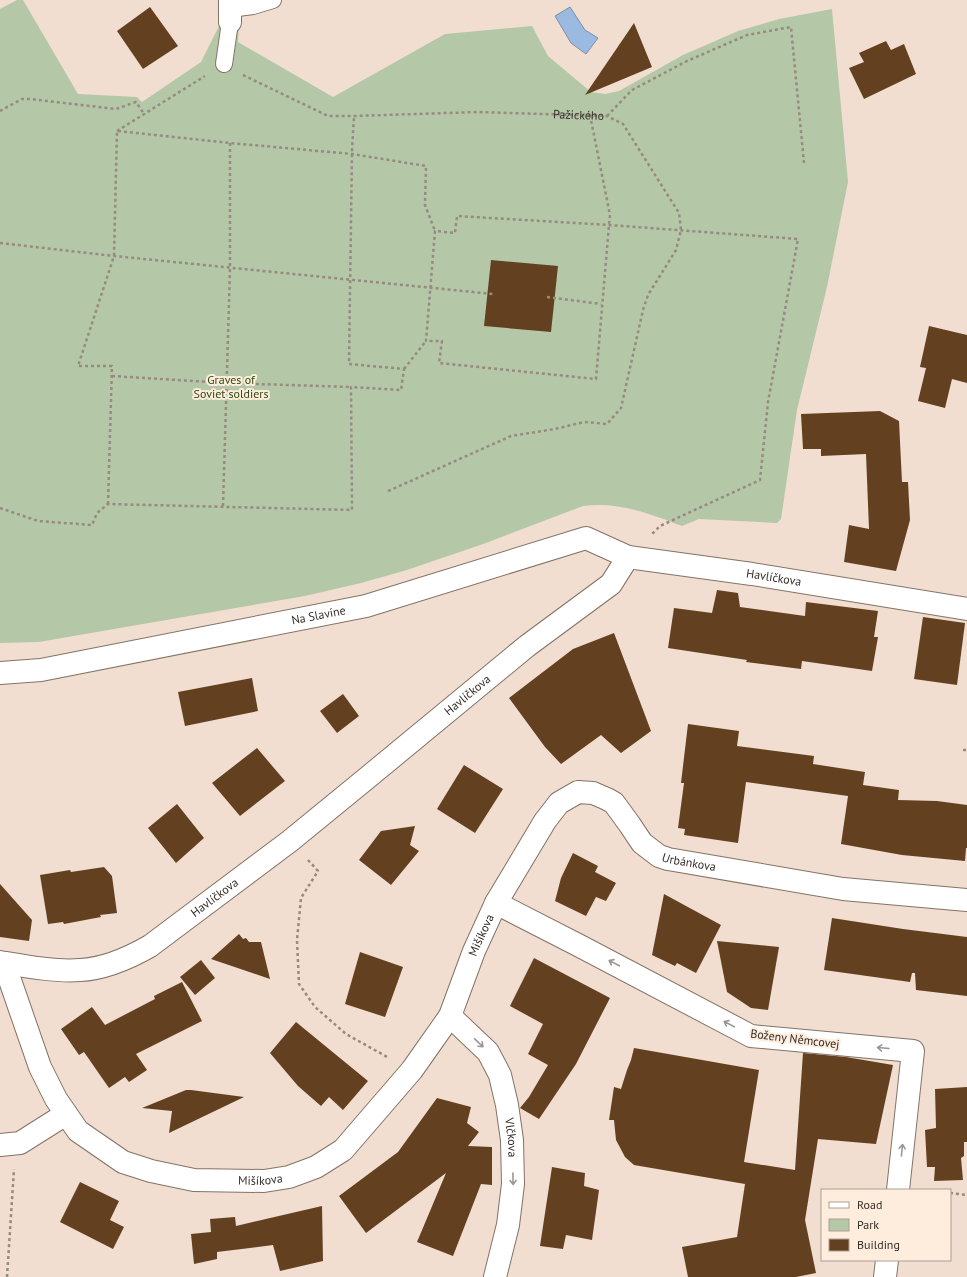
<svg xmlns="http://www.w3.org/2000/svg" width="967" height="1277" viewBox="0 0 967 1277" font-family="'PT Sans',sans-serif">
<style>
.green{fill:#b4c8a8}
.water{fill:#9abae1;stroke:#7b90a9}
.building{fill:#634120}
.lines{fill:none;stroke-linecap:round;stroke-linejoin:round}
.lane-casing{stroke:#837366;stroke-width:18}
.street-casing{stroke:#837366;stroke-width:24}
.path{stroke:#978a80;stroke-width:2.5;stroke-dasharray:3 3;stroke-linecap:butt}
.lane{stroke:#fff;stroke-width:16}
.street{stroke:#fff;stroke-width:22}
.oneway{stroke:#9a9693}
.labels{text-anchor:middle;stroke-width:4;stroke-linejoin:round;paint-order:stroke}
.street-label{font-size:12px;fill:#342d27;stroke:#feecdd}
.park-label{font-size:12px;fill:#2b4c0e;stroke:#feecdd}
</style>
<rect width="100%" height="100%" fill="#f1ded0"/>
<!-- green -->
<path class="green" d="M17,0H23L78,94L137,97L142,102L201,62L221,22H239L238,42L333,97L445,34L532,26L548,56L591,92L605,94L619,91L683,55L738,31L779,19L832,9L848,182L827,287L797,410L781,519L777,523L699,519L682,526C650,514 619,501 583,506L486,543L407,570L361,583L305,596L62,638L39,642L0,643V9Z"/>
<!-- water -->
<path class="water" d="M570,7L585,30L598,38L586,54L571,43L555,16Z"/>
<!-- building -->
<g class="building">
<path d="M150,7L178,46L143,69L117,31Z"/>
<path d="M634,23L652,67L585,95Z"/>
<path d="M886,41L891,50L904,44L916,74L864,99L849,68L864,62L859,53Z"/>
<path d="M491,260L558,266L551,332L484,326Z"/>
<path d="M929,326L967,335V383L952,379L945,408L918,401L926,368L920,367Z"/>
<path d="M880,411L899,421L902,482H908L910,520L896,571L844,562L849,525L869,529L866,454L821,456V449H803L801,414Z"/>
<path d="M717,590L738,593L740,607L805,616L806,602L878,611L874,637H878L872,671L802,661L801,669L746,662L747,660L668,648L674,608L712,613Z"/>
<path d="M923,617L965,623L957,685L914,679Z"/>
<path d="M614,633L651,731L621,753L601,735L561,764L545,747L509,698L573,649Z"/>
<path d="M252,678L258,711L185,726L178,692Z"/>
<path d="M343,694L359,716L337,733L320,711Z"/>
<path d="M688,724L739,731L737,746L814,756L813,764L865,772L863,785L899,790L898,800L937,801L967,805V848H966L965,861L902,855L841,844L848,796L746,782L738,843L684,835L685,829L678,828L684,783H681Z"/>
<path d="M257,748L285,781L240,816L212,783Z"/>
<path d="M464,765L503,789L475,833L437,809Z"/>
<path d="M177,804L204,838L176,863L148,828Z"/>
<path d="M415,826L410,845L419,851L391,885L359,860L381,831Z"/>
<path d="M573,853L598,866L595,872L616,883L606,901L596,897L586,916L555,901L561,878Z"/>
<path d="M104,867L112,876L117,913L100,915L101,917L64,924L63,922L48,924L40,875L70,870L71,872Z"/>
<path d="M0,884L32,920L29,941L0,937Z"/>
<path d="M664,894L721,925L696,973L677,963L675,966L652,955Z"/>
<path d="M832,918L903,929L967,937V996L916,990L915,973H912L910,982L824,970Z"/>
<path d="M239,934L243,939L246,938L249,942H261L270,979L211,959Z"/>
<path d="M717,941L779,947L768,1010L751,1008L727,992Z"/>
<path d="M360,952L403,967L385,1017L345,1004Z"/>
<path d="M534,958L610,998L576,1064L539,1119L520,1108L529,1097L548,1065L528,1054L543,1024L510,1006Z"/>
<path d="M201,960L215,978L195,995L180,977Z"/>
<path d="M182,982L202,1021L136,1054L147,1070L129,1082L125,1077L109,1088L84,1052L79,1055L61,1029L92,1007L105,1025L155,999L154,996Z"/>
<path d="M296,1022L368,1081L343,1110L329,1097L321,1106L298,1086L270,1053Z"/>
<path d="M634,1048L759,1070L744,1162L795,1170L803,1053L846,1057L893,1065L876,1144L818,1139L805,1220L816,1273L796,1277H688L682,1247L737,1237L745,1184L634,1165L625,1157L616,1140L614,1120H609L614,1087L621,1089L627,1070L631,1060Z"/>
<path d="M967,1087V1142H964V1156L961,1158L963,1180L934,1181L935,1167H927L925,1130L936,1128L935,1089Z"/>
<path d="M186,1090H191L244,1097L169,1133L172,1111L142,1108Z"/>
<path d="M437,1098L471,1107L467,1123L479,1132L468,1146L492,1147V1185L481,1184L453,1256L417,1242L446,1173L366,1233L339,1196L398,1152Z"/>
<path d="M552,1167L585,1173L584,1186L599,1190L592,1240L566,1235L563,1249L540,1246Z"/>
<path d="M80,1182L119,1201L110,1220L124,1227L113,1249L60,1222Z"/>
<path d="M322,1206L323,1261L280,1271L273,1245L217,1252V1259L194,1264L191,1234L211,1232L210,1219L235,1217L236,1226Z"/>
</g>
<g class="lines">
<defs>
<g id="lane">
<path d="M230,9L253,6L273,0"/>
<path d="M224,64L230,22"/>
</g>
<g id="street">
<path d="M230,0V22"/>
<path id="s2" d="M0,673L41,670L366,606L586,538L628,557L752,574L967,609"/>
<path d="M496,903L578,945L751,1036L913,1051L898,1190"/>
<path id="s3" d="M0,962C24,966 56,972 80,970C105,969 129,958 150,946L290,841L367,778L527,646L611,584L628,557"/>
<path id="s4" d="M4,963L40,1067L56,1099L78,1131L123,1162L151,1171L194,1180L264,1181L289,1177L316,1167L343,1150L412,1070L450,1016L474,951L496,903L545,821L559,803L578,792L593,793L607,799L614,803L630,825L642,843L659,856L668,859L843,889L967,900"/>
<path id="s5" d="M450,1016L488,1052L500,1075L507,1105L512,1140L513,1184L508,1225L495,1277"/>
<path d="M0,1145L20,1143L66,1114"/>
<path d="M885,1277L887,1260"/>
</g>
</defs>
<!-- lane casing -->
<use href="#lane" class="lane-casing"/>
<!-- street casing -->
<use href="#street" class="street-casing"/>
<!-- path -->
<g class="path">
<path id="s1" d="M243,75L328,116H354L478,112L607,116L623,124L679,213L681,230L676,250L648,295L643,310L621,408L607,424L584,422L555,429L511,436L386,492"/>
<path d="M0,111L22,99H30L116,109L136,102L144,114"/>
<path d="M590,115L610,215L609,225L596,379L439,363L442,341H426L435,231L455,233L457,216L609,225L623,226L798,239L768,402L760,480L660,526L651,535"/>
<path d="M607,116L632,90L687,61L747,35L791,27L804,163"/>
<path d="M117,131L205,76"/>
<path d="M118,131L230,143L352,154L426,166L425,205L435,231"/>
<path d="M0,243L114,256L493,294"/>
<path d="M547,297L601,304"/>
<path d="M404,369L426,341"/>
<path d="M112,376L226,383L351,387"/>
<path d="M108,504L112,366H78L114,256L117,131"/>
<path d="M223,506L230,268V143"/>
<path d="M0,508L38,521L92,525L97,513L108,504L352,510L351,387L401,390L404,369L349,364L352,150L354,116"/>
<path d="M963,750H967"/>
<path d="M308,860L318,871L301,898L297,940L299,984L315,1007L346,1034L389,1058"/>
<path d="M950,1193L967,1195"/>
<path d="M7,1277L14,1169"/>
</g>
<!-- lane -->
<use href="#lane" class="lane"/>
<!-- street -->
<use href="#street" class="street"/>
</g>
<!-- one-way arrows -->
<defs><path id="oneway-shaft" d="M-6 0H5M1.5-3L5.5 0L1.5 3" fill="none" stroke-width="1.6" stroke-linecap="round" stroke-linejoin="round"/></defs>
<g class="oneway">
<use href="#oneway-shaft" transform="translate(614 963) rotate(-152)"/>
<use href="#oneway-shaft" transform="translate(729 1024) rotate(-152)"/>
<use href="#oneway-shaft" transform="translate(479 1043) rotate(44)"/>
<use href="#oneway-shaft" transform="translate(883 1048) rotate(-175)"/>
<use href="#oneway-shaft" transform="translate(902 1150) rotate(-84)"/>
<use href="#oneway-shaft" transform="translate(513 1179) rotate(89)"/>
</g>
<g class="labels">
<!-- street labels -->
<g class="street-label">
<text dy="4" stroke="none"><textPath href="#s1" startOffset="345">Pažického</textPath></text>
<text dy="4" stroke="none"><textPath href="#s2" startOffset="796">Havlíčkova</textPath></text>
<text dy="4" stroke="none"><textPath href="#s2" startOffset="324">Na Slavíne</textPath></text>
<text dy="4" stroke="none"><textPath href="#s3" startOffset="560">Havlíčkova</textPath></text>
<text dy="4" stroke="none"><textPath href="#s4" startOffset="1042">Urbánkova</textPath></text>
<text dy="4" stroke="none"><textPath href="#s3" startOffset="236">Havlíčkova</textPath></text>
<text dy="4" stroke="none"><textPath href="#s4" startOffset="727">Mišíkova</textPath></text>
<text transform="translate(795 1039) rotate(7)" y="4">Boženy Němcovej</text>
<text dy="4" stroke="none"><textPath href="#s5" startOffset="142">Vlčkova</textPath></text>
<text dy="4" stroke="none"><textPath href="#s4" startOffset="379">Mišíkova</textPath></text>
</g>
<!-- park labels -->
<g class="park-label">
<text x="231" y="384">Graves of<tspan x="231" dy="14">Soviet soldiers</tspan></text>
</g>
</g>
<!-- legend -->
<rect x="821" y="1189" width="130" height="72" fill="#feecdd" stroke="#ada094"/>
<rect x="829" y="1202" width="20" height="6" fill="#ffffff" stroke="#ada094"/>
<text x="857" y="1209" font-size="12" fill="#342d27">Road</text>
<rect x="829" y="1219" width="20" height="12" fill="#b4c8a8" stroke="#ada094"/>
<text x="857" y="1229" font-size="12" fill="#342d27">Park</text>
<rect x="829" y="1239" width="20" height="12" fill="#634120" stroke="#ada094"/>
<text x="857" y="1249" font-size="12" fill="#342d27">Building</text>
</svg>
